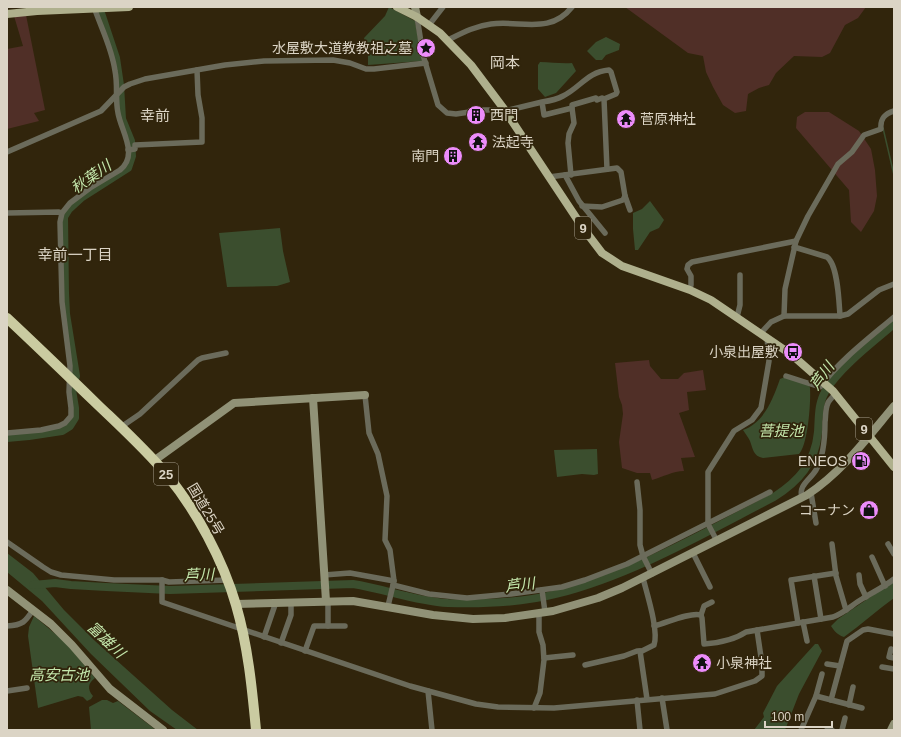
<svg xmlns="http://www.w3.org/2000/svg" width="901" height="737" viewBox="0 0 901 737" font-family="Helvetica,'Noto Sans JP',sans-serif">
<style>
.green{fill:#502f27}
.water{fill:#3b4e2e}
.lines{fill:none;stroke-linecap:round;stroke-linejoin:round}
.stream{stroke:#3b4e2e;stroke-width:1.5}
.river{stroke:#3b4e2e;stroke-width:8}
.street{stroke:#6b6b5b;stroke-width:5.5}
.secondary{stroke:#919277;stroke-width:8}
.primary{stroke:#afb08d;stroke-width:8}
.highway{stroke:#cacba1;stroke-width:10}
.labels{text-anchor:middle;stroke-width:3.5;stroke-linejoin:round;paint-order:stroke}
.shield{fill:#31250c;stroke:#a8a08e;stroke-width:1}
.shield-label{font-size:13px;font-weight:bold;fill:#dbd4c5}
.poi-label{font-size:14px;fill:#dbd4c5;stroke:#31250c;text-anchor:end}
.street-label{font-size:14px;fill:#dbd4c5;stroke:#31250c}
.neighbourhood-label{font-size:15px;fill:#dbd4c5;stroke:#31250c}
.water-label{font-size:15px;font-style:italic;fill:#c4e7ac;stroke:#31250c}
</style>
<rect width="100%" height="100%" fill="#31250c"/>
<!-- green -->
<g class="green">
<path d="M625,7H866L858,18L845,25L830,53L822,57L794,56L776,73L769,85L759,88L748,94L746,111L735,113L723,105L713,87L706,72L703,56L688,53Z"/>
<path d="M26,15L45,110L34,113L39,121L7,129V49L23,46L14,16Z"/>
<path d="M805,112H829L859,131L871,149L875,170L877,196L874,211L861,232L851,222L849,190L796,128L797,117Z"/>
<path d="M649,360L650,366L661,379H678L684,373L703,370L706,390L687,392L689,410L679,413L695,457L681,458L684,471C673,471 663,477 652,480L650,473H637L622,468L619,442L623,414L622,405L619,397L615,363Z"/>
</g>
<!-- water -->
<g class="water">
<path d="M389,7L415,21L422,61L368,65V54L364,38L385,16Z"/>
<path d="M606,37L620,44L619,50L606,55L602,60H596L587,51L596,42Z"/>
<path d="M540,62C551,62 562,64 572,63L576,71L556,93L545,97L538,89V65Z"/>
<path d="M650,201L664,220L659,228L650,232L638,250H635L633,229V213L642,209Z"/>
<path d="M280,228L283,251L290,282L277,286L227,287L219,233Z"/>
<path d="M785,377L809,385L810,388C811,401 808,445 799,454L763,458C753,456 753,449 750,441C748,437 745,433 743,430C765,422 773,398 780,379Z"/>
<path d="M597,449L598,474L594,475L582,474L557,477L554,450Z"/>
<path d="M7,553L33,573L64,610L95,641L172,710L198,730H177L150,711L91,654L42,601L7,572Z"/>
<path d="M894,581V598C877,610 861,625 844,637C838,635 834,631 831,626L838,619Z"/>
<path d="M34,616L65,642L95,678C88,683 87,689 93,696L91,699L87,701L83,697L78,696L38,708L28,636L29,627Z"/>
<path d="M815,644H818L822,651L799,694L785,730H754L764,717L763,713L777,686Z"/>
<path d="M102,700H107L113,703L118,701L156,730H91L89,707Z"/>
</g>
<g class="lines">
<!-- stream -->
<path class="stream" d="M883,128L894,175"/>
<!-- river -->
<g class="river">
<path d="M7,438L29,436L62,431L70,426L75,418V408L72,390L76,376L66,314L65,293L64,217L69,209L81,198L128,168L132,156L131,141L122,119L120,85L116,58L99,7"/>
<path d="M33,585L55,583L71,585L106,587L170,590L353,584C385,589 415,601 448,603C483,604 521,603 556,594C632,575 704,533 774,497C799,481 815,463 818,432C819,417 818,403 826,390C840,367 873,342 894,324"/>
</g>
<!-- street -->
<g class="street">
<path d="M417,17L423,55L438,105L447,113L456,114L483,110H509L542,102L544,115L572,108V105L596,98L597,100L602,98L604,99L616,94L617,92L611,72L609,70C587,72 581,87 563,96C556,100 549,101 542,102"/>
<path d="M429,25L443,7"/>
<path d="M448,40C462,33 475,26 491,24C521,20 550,35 572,7"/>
<path d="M604,99L607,169"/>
<path d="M128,150L135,149V145L202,142V118L198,95L197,70"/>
<path d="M7,152L101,111L124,87L130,84L145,79L225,65L264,61L333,60L350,63L366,69H374L426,63"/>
<path d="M565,175L579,201L605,233"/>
<path d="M571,175L568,143L569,134L574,123L572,108"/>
<path d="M549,177L617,168L621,172L625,196L630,210"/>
<path d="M582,206L602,207L623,200L625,196"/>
<path d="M7,213L59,212L62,213"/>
<path d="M794,247L827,257C838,265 839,302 840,316"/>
<path d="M691,285V276L687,269L688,265L692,262L796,241"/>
<path d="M784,316L785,289L796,241L808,216L838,164L852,152L864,135L881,129C880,119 884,114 894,111"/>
<path d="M737,317L740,305V275"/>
<path d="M761,333L771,322L784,316H840L848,314L879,290L894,284"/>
<path d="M786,376L820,387C840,360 868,339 894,317"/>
<path d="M365,395L369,433L378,454L387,496L385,540L390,550L394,581L388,606"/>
<path d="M121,427L140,414L198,360L202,358L226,353"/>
<path d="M7,433L41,430L59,426L65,423L71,416V408L69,392L70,366L62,302L60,222L62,213L70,203L90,188L120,170C139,155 121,131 118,113C115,99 118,85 115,71C112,48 101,28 94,7"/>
<path d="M637,482L640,510V545L643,556L652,574"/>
<path d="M811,493L816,523"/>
<path d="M802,498C798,485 810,480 816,470C824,456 825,437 825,422C826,416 825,409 828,403C829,400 833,397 835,394"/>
<path d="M717,541L708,524V472L734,431L752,420L761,408L769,361L767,337"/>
<path d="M7,542L43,567L51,572L61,575L114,580H162L169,582L227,580"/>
<path d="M832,544L836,576L846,610"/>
<path d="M888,544L894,554"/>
<path d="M693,553L710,587"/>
<path d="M872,557L885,586"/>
<path d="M324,575L350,573L394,581"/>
<path d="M859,575L860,584L866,597"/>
<path d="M814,576L821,619"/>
<path d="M162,580V602L410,686L476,704L498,707L554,708L715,694L755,681L762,676V664L757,630"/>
<path d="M393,585L429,594L467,598L511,594L562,587L585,580L627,564L770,492"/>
<path d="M542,590L545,612"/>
<path d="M701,615L704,606L712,602"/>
<path d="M803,622L807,641"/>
<path d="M798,623L791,580L836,573"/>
<path d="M7,626C23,625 25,622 33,610"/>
<path d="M328,626V601"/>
<path d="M654,626C667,623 689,612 701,615L702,618L704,644C718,643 734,640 746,632L833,617C844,613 852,605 862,599C873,592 884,587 894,579"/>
<path d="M264,637L276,602"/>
<path d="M281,643L291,615V602"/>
<path d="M891,649L889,657L894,658"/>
<path d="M305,651L314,626H345"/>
<path d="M640,651L647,699"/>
<path d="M544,658L573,655"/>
<path d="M827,664L840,666"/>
<path d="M585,665L624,656L637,651H642L654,645C659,631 647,594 643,578"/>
<path d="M882,667L894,669"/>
<path d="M7,691L27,688"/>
<path d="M428,691L432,730"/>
<path d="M816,696L862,708"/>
<path d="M662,698L667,730"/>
<path d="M637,700L640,730"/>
<path d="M831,700L847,641L863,630L868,629L894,634"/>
<path d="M849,705L853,687"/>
<path d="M534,708L540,693L544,660L543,645L539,632V614"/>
<path d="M801,730L816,696L822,674"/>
<path d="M827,730H832"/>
<path d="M842,730L845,718"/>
</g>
<!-- secondary -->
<g class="secondary">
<path d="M415,7L417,17"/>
<path d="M313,398L326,601"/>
<path d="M155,460L234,403L365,395"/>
<path d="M7,590L51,624L72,645L110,689L163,730"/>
<path d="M236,604L353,601L433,615L473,619L505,618L553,611L598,598L622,588L807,495C843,471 867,438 894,406"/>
<path d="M891,730L894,724"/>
</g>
<!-- primary -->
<g class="primary">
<path d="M397,7L417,17L440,33L471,65L504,109L583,228L602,253L622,266L690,290L711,300L792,355L833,391L894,467"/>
<path d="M7,14L37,11L129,7"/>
</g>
<!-- highway -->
<path class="highway" d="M7,318C38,347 68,376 99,406C122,428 146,450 167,475C196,510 223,560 236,605C248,646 252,688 256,730"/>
</g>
<!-- icons -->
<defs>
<symbol id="sight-disc" viewBox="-11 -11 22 22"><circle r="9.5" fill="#ec8cfa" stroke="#31250c"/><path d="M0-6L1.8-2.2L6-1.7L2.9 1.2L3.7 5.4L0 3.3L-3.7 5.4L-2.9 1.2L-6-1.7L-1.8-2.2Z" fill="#111"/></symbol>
<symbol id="building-disc" viewBox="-11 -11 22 22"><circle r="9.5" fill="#ec8cfa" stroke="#31250c"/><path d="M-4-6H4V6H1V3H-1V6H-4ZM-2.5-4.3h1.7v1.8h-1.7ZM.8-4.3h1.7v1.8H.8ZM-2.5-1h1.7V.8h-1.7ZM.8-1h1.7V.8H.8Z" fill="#111"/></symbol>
<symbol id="temple-disc" viewBox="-11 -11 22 22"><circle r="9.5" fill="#ec8cfa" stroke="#31250c"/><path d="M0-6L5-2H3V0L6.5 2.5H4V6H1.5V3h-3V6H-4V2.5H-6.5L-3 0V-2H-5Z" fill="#111"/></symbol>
<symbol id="bus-disc" viewBox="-11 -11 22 22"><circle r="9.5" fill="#ec8cfa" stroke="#31250c"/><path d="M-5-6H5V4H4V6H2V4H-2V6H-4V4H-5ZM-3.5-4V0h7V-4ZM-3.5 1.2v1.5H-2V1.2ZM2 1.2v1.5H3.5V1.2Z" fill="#111"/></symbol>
<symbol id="fuel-disc" viewBox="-11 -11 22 22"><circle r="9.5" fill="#ec8cfa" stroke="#31250c"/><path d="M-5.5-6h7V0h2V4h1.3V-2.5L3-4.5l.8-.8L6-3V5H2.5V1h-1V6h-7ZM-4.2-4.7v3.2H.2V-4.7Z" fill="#111"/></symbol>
<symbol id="shop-disc" viewBox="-11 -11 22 22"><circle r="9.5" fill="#ec8cfa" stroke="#31250c"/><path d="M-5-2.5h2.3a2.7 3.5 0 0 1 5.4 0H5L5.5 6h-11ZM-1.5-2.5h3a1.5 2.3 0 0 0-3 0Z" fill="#111"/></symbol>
</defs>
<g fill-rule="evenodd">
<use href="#sight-disc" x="415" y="37" width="22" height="22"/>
<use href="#building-disc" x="465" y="104" width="22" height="22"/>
<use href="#temple-disc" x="615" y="108" width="22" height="22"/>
<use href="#temple-disc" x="467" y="131" width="22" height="22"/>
<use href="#building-disc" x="442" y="145" width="22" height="22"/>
<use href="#bus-disc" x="782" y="341" width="22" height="22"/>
<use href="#fuel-disc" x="850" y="450" width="22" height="22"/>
<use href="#shop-disc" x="858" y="499" width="22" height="22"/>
<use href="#temple-disc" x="691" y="652" width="22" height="22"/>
</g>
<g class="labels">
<!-- shield labels -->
<g class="shield">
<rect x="575" y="217" width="16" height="22" rx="3"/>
<rect x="856" y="418" width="16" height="22" rx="3"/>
<rect x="154" y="463" width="24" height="22" rx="3"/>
</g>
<g class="shield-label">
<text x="583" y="233">9</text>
<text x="864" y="434">9</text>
<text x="166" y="479">25</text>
</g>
<!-- poi labels -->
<g class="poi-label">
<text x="412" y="53">水屋敷大道教教祖之墓</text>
<text x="490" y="120" text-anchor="start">西門</text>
<text x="640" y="124" text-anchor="start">菅原神社</text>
<text x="492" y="147" text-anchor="start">法起寺</text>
<text x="439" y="161">南門</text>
<text x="779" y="357">小泉出屋敷</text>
<text x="847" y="466">ENEOS</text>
<text x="855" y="515">コーナン</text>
<text x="716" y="668" text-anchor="start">小泉神社</text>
</g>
<!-- street labels -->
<g class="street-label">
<text transform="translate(206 509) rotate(59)" y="5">国道25号</text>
</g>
<!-- neighbourhood labels -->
<g class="neighbourhood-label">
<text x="505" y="68">岡本</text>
<text x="155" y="121">幸前</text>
<text x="75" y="260">幸前一丁目</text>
</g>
<!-- water labels -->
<g class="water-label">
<text transform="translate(91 177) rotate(-35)" y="5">秋葉川</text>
<text transform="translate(822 376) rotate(-54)" y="5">芦川</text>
<text x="781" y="436">菩提池</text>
<text transform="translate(199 575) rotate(-2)" y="5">芦川</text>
<text transform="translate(520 585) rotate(-7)" y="5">芦川</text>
<text transform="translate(106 640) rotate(43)" y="5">富雄川</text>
<text x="59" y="680">高安古池</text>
</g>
</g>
<!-- border -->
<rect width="901" height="737" fill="none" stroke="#dbd4c5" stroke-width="16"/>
<!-- scale -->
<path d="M765 721v6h67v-6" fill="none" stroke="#dbd4c5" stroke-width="2"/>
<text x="771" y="721" font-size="12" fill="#dbd4c5" stroke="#31250c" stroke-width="3" paint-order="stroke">100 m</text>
</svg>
